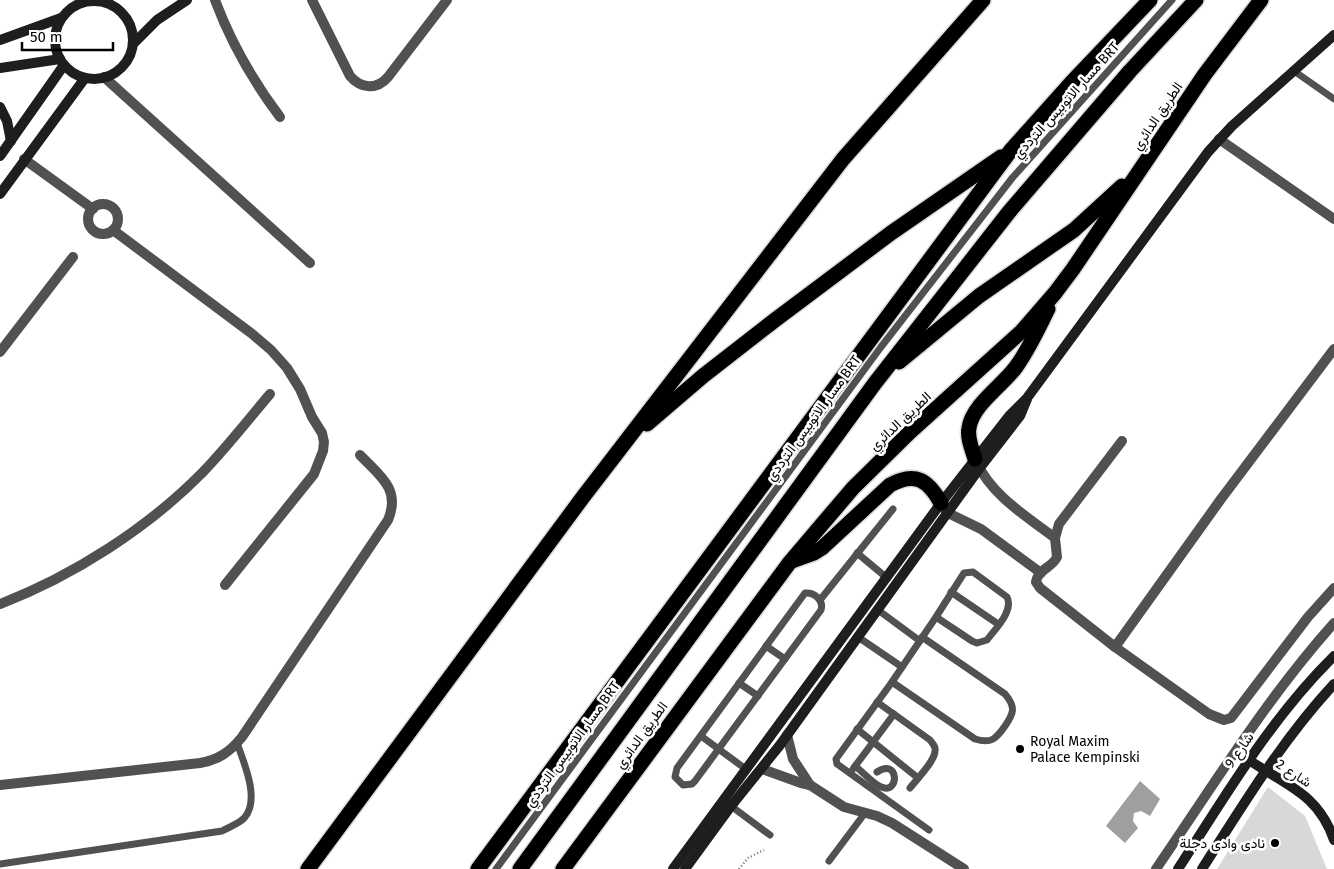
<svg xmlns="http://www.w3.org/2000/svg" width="1334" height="869" viewBox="0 0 1334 869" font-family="'Fira Sans',Vazirmatn,sans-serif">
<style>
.green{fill:#d8d8d8}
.water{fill:#9f9f9f}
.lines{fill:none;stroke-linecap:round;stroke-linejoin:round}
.highway-casing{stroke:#dbdbdb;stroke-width:18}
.path{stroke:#737373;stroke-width:2.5;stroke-dasharray:1 2.5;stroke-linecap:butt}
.lane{stroke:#515151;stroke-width:7}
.street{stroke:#515151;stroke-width:10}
.secondary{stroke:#1e1e1e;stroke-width:10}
.highway{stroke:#000;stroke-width:15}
.poi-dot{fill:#000;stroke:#fff;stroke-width:2}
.labels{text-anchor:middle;stroke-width:5;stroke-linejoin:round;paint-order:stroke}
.street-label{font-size:14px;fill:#000;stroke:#fff}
.poi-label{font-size:14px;fill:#000;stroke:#fff;text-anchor:start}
</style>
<rect width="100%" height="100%" fill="#fff"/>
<!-- green -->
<path class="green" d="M1268,787L1305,816L1327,869H1217Z"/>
<!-- water -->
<path class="water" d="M1140,781L1160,799L1150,816L1141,811L1134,813L1133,821L1138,828L1125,843L1106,826Z"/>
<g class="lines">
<defs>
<g id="highway">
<path d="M899,362L979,296L1074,230L1122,186"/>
<path d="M647,424L703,376L775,320L891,233L1001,157"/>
<path d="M975,459C972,449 967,438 969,428C972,405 1003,385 1016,367C1029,349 1038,329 1048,309"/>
<path d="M792,561L814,553L822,548L890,485C915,471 928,480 941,503"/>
<path d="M308,869L583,497L843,159L983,0"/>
<path d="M478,869L1011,150L1071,83L1150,0"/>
<path d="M520,869L875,383L1009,212L1130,71L1196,0"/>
<path d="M563,869L790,562L853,488L910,432L1022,331L1055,293L1073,269L1205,74L1261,0"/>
</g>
</defs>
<!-- highway casing -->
<use href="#highway" class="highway-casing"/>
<!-- path -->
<path class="path" d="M739,869L748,858L764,850"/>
<!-- lane -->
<g class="lane">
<path d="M1294,71L1334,99"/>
<path d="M857,553L887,578"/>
<path d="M951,592L998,624"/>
<path d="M805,593C814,592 824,600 821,610L695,781L692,784L683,785L675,777L677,768Z"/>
<path d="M820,600L893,509"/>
<path d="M878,610L920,641"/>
<path d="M858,637L902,667"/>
<path d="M766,646L785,659"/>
<path d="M892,682L975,739C991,744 996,739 1005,726C1014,713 1016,707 1005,694L922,637"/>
<path d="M739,683L758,696"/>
<path d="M877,702L930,740C933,744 936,747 935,751C935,761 916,780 910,788"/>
<path d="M857,729L918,778"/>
<path d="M701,736L747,770"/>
<path d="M855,766C863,772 872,783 881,787C900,795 899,757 877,772"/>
<path d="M853,769L894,714"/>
<path d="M731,806L770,835"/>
<path d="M929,830L837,764L836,759L892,682L936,617L972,641L977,643L987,640C995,629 1014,611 1007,597L973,572L964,573L936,617"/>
<path d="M829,861L865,813"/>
<path d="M0,864L222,831C229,827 241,823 245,817C260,799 244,763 237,743"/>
<path d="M496,869L881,347L1013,177L1172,0"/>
</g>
<!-- street -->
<g class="street">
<path d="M215,0C231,43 253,81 280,117"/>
<path d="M312,0L350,76C361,89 377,90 388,77L447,0"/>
<path d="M104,77L310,263"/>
<path d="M1219,139L1334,219"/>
<path d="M24,159L93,209"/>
<circle cx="103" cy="219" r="15"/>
<path d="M113,230L251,333L271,350L287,368L300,389L312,417L322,433L324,442L323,451L314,474L225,585"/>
<path d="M0,352L73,257"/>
<path d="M1122,441L1059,524L1055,538L1057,557C1052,568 1038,569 1036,582L1040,588L1115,647L1209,714L1224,720L1231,718L1308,617L1334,588"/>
<path d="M976,461C991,495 1026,516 1055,538"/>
<path d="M942,506L948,513L981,529L1041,573"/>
<path d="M0,604C73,576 148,528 203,472C227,447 248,420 270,394"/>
<path d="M1115,647L1221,499L1334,349"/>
<path d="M787,735L793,759L810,785"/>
<path d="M762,769L801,783L810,785L844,807L877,816L892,823L964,869"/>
<path d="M0,785L200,763C218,760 230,752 242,737L388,520C401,489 380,476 360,455"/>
<path d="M1156,869C1213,786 1266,699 1334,623"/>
</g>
<!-- secondary -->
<g class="secondary">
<circle cx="94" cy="40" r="39"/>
<path d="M0,40L61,18"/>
<path d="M133,44L157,20L187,0"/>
<path d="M0,68L60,59"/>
<path d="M0,107L7,121L11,141"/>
<path d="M0,156L64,65"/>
<path d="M0,194L85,78"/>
<path d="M1249,760C1285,785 1318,793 1334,840"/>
<path d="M673,869L941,503L1009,416L1027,398L1208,152L1232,126L1334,35"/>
<path d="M685,869L731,806L780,745L979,469L1020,416L1027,399"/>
<path d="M1178,869C1226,795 1271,718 1334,656"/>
<path d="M1202,869C1243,805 1282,740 1334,684"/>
</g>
<!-- highway -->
<use href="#highway" class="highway"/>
</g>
<!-- markers -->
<g class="poi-dot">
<circle cx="1020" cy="749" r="5"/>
<circle cx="1275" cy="843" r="5"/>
</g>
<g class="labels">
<!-- street labels -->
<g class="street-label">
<text transform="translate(1066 100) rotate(-48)" y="5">مسار الاتوبيس الترددي BRT</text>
<text transform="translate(1157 116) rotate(-56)" y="5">الطريق الدائري</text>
<text transform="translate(813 418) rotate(-54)" y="5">مسار الاتوبيس الترددي BRT</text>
<text transform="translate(900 421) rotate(-43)" y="5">الطريق الدائري</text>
<text transform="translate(641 735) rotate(-54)" y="5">الطريق الدائري</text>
<text transform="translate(572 744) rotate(-54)" y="5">مسار الاتوبيس الترددي BRT</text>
<text transform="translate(1239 750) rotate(-55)" y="5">شارع 9</text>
<text transform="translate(1294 773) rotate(33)" y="5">شارع 2</text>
</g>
<!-- poi labels -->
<g class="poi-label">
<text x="1030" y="746">Royal Maxim<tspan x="1030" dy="16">Palace Kempinski</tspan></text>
<text x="1265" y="848" text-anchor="end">نادى وادى دجلة</text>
</g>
</g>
<!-- scale -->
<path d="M22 42v8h91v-8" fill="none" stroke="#000000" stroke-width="2.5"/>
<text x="30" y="42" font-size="15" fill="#000000" stroke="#ffffff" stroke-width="4" paint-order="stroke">50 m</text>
</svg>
